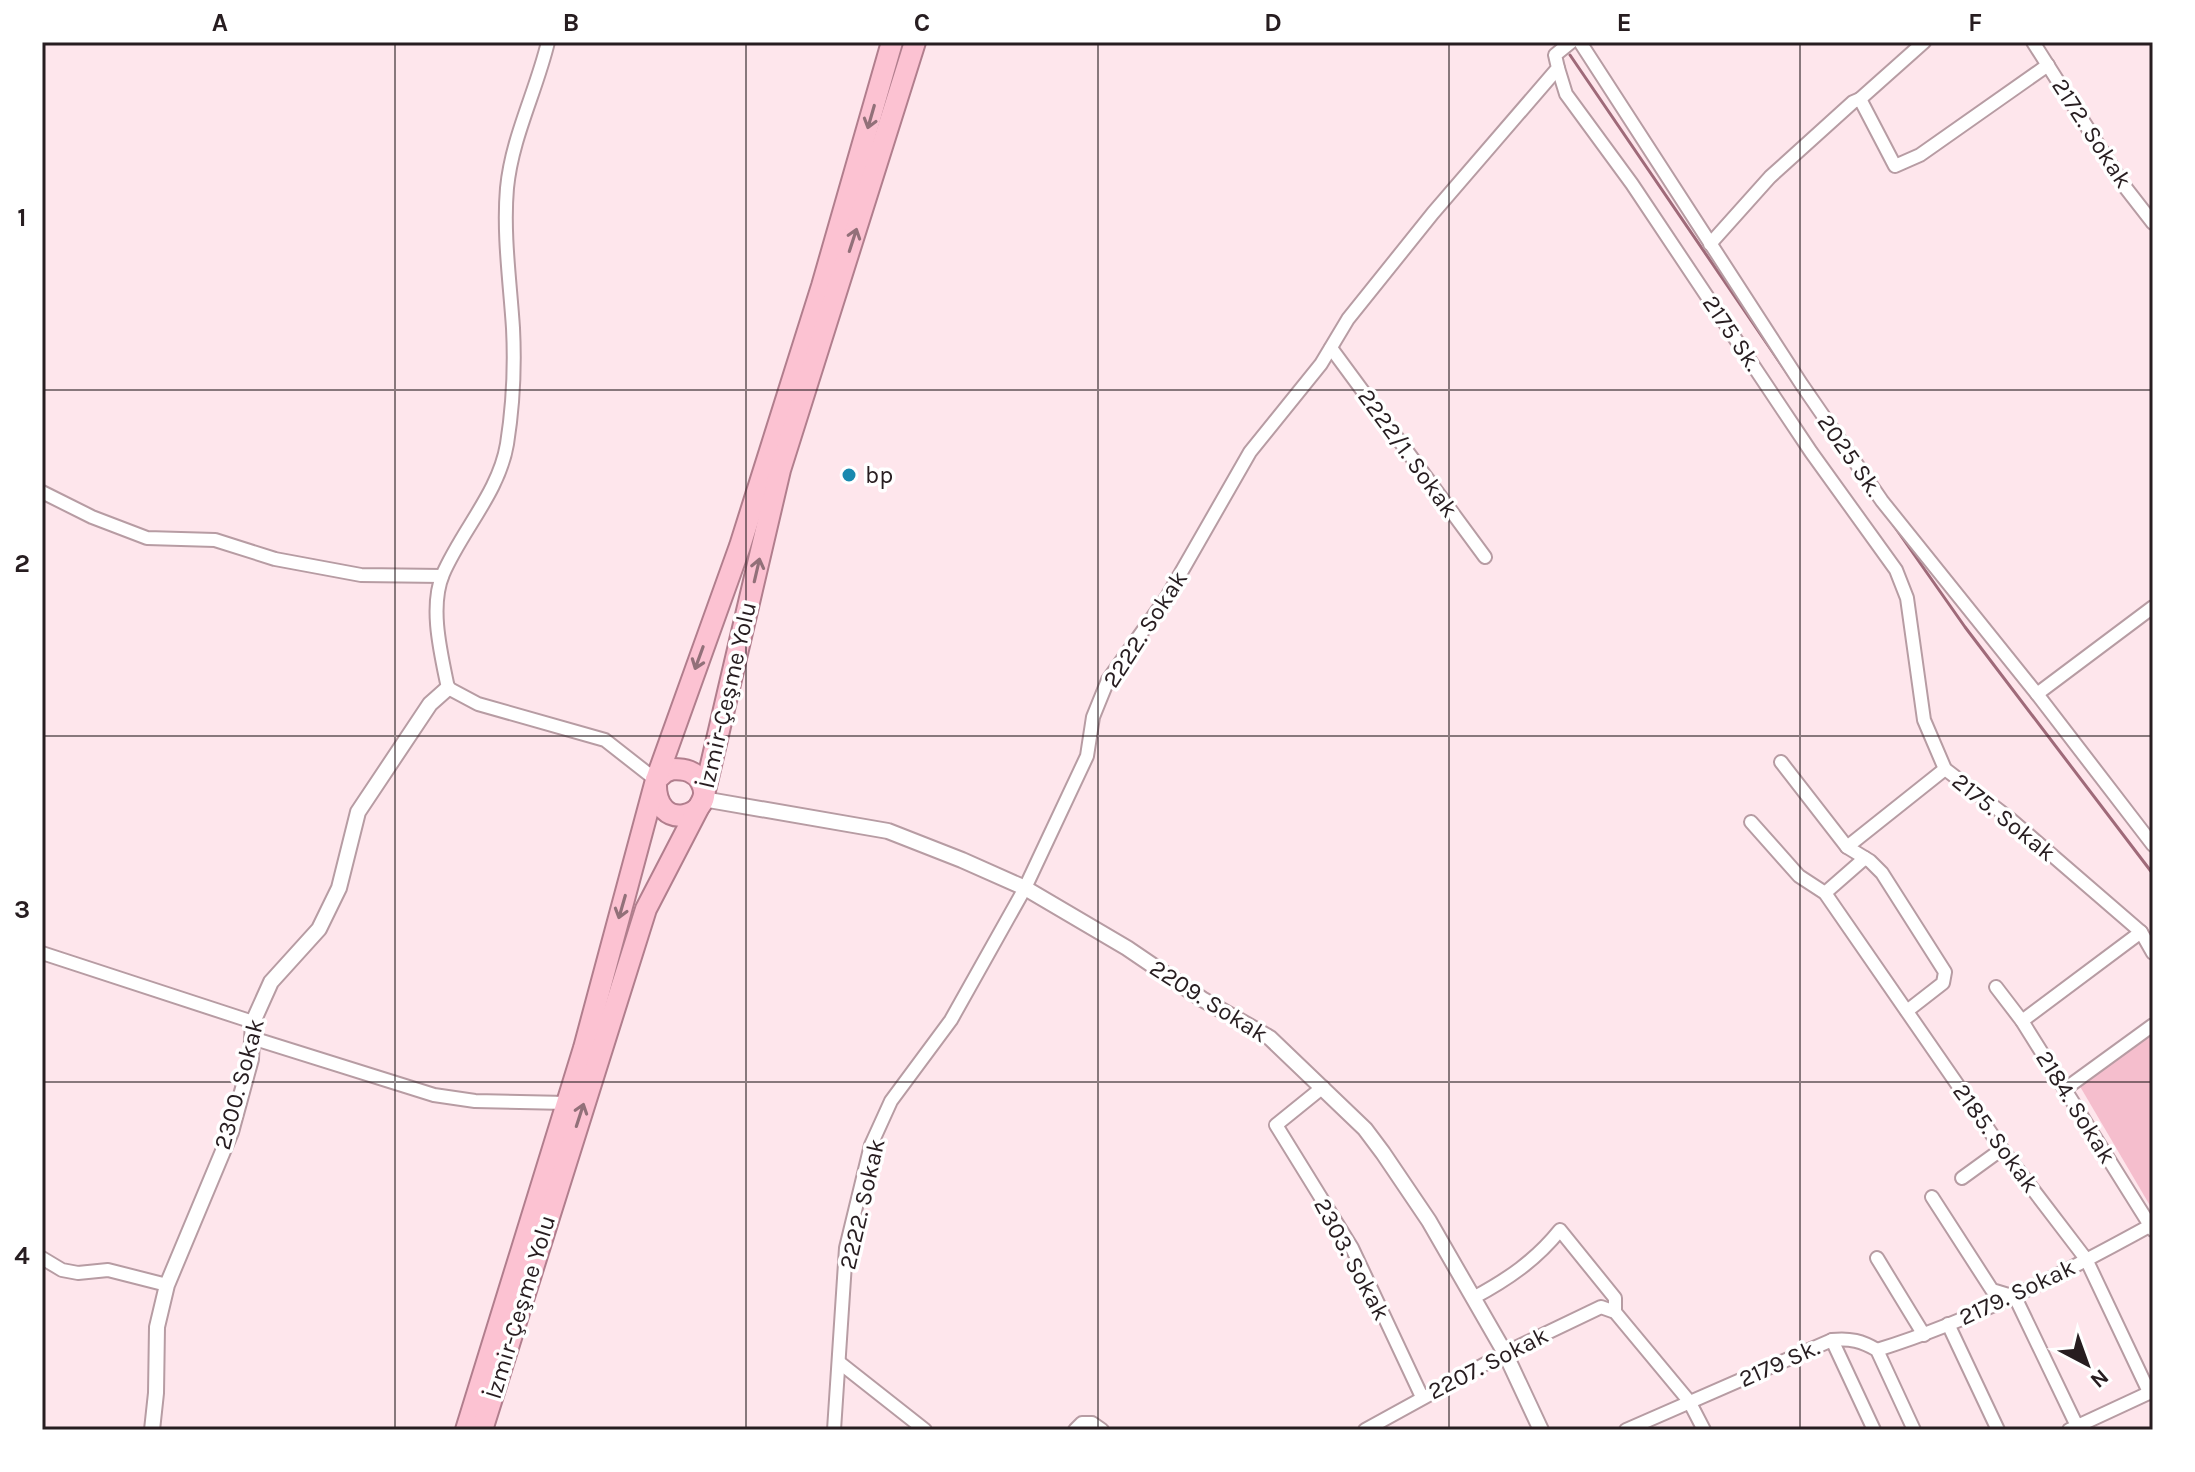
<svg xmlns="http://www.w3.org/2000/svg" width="2195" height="1472" viewBox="0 0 2195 1472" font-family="Karla,sans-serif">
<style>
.green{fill:#f5becd}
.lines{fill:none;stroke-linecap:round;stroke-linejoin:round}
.stream{stroke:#9f6a79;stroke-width:3}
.minor-casing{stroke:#b79ca3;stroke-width:16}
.tertiary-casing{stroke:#b79ca3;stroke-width:18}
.trunk-casing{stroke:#b17e8d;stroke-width:24}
.minor{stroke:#fff;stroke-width:12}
.tertiary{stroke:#fff;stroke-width:14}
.trunk{stroke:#fcc2d2;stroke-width:20}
.oneway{stroke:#927079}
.grid{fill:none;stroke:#271d20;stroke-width:2;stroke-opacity:0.55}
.poi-dot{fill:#1889af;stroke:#fff;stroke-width:3}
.labels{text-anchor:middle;stroke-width:7;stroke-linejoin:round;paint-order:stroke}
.street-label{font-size:24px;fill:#271d20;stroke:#fff}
.poi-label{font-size:24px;fill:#271d20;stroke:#fff;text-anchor:start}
.neatline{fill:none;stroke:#271d20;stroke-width:3}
.grid-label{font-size:26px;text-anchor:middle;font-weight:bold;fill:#271d20}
</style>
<rect width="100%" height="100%" fill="#fee6ec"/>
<!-- green -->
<path class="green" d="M2153,1031V1208L2152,1209L2078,1083Z"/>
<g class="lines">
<!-- stream -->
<g class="stream">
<path d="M1570,55L1845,458"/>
<path d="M1887,516L1965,627L2153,874"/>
</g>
<defs>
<g id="minor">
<path d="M548,42C536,92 512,137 507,188C503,234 510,282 513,328C515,367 513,406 507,444C499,492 462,530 443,574C429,607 441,654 448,688L478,704L605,740L656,780"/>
<path d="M1580,42L1802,385L1882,501L2037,694L2153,845"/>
<path d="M2033,42L2125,187L2153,223"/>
<path d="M1558,68L1566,94L1632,184L1811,452L1896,570L1907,598L1924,720L1945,769L2009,818L2141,932L2153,953"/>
<path d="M1860,99L1924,42"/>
<path d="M1710,244L1770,177L1853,102L1860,99L1895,166L1920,155L2048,65"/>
<path d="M1331,348L1485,557"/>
<path d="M42,492L92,517L147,538L215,540L275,559L361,575L442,576"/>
<path d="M2037,694L2153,607"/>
<path d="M1781,762L1847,847"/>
<path d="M1751,822L1799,876L1825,893L2002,1149L2086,1259L2149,1392"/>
<path d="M1825,893L1865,858"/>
<path d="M42,953L253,1022"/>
<path d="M1996,987L2022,1021L2153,1230"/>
<path d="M1907,1011L1943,983L1945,972L1882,873L1870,861L1847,847L1945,769"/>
<path d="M2022,1021L2141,932"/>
<path d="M252,1038L434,1095L475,1101L567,1103"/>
<path d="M1323,1087L1276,1125L1352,1248L1422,1397"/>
<path d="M2065,1089L2153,1025"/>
<path d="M1962,1178L2002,1149"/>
<path d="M1932,1197L1992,1290L2015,1297L2077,1426"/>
<path d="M42,1258L62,1270L78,1273L108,1270L167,1285"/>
<path d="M1877,1258L1924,1335"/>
<path d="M1473,1298C1507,1280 1536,1260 1560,1230L1615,1298V1312"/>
<path d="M1948,1324L1998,1430"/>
<path d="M1832,1340L1874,1430"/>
<path d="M1877,1350C1974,1320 2064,1273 2153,1224"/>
<path d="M840,1363L925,1430"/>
<path d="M834,1430L846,1248L871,1145L891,1101L951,1020L1025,888L1087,756L1093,717L1108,680L1167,597L1250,452L1321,364L1348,319L1433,213L1558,68L1555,55L1571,42"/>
<path d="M1075,1430L1082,1423H1092L1102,1430"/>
<path d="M1365,1430L1505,1353L1601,1307L1615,1312L1689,1401L1704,1430"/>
<path d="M1626,1430L1832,1340C1850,1338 1862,1341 1877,1350L1914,1430"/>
<path d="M2069,1430L2153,1391"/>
</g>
<g id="tertiary">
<path d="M703,799L888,831L962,860L1025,888L1127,948L1202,999L1270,1038L1365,1129L1383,1153L1429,1221L1505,1353L1541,1430"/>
<path d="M152,1430L156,1393L157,1327L167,1285L231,1132L251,1059L253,1022L271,982L319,929L339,888L358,812L430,704L448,688"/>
</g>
<g id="trunk">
<path d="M673,769C685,769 695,771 701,782C719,815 653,838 656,780L665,772Z"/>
<path d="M466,1430L584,1048L656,780L740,546L822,286L892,42"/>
<path d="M482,1430L646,909L703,799L780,470L915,42"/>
</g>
</defs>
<!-- minor casing -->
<use href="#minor" class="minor-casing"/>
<!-- tertiary casing -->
<use href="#tertiary" class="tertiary-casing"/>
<!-- trunk casing -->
<use href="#trunk" class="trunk-casing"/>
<!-- minor -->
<use href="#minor" class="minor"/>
<!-- tertiary -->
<use href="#tertiary" class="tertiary"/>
<!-- trunk -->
<use href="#trunk" class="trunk"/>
</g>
<!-- one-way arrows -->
<defs><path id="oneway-shaft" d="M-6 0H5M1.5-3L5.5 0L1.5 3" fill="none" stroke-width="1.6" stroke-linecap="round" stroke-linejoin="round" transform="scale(2)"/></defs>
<g class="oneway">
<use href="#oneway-shaft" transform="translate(871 117) rotate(106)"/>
<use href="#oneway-shaft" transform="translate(853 240) rotate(-72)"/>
<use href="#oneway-shaft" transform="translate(757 570) rotate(-77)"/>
<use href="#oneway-shaft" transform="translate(699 658) rotate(110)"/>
<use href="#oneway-shaft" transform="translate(622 907) rotate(106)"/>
<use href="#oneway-shaft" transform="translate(580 1115) rotate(-72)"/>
</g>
<!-- grid -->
<path class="grid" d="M395,42V1430M746,42V1430M1098,42V1430M1449,42V1430M1800,42V1430M42,390H2153M42,736H2153M42,1082H2153"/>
<!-- markers -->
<circle class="poi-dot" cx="849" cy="475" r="8"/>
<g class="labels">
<!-- street labels -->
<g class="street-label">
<text transform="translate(2092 133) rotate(57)" y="8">2172. Sokak</text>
<text transform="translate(1732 333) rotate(56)" y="8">2175 Sk.</text>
<text transform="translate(1408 453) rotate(54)" y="8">2222/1. Sokak</text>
<text transform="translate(1850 455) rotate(55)" y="8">2025 Sk.</text>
<text transform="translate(1145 629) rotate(-57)" y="8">2222. Sokak</text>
<text transform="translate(727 695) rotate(-77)" y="8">İzmir-Çeşme Yolu</text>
<text transform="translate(2004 817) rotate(39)" y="8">2175. Sokak</text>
<text transform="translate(1209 1001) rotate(32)" y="8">2209. Sokak</text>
<text transform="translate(239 1084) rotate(-75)" y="8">2300. Sokak</text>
<text transform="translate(2076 1107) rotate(58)" y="8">2184. Sokak</text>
<text transform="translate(1996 1138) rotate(54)" y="8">2185. Sokak</text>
<text transform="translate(862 1204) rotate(-77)" y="8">2222. Sokak</text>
<text transform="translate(1352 1259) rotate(62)" y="8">2303. Sokak</text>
<text transform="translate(2017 1292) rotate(-25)" y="8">2179. Sokak</text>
<text transform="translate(520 1307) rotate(-73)" y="8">İzmir-Çeşme Yolu</text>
<text transform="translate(1488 1363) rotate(-27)" y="8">2207. Sokak</text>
<text transform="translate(1779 1363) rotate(-24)" y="8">2179 Sk.</text>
</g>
<!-- poi labels -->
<g class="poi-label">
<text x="865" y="483">bp</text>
</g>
</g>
<!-- border -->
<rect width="2195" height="1472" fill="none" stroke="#ffffff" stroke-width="88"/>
<!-- north arrow -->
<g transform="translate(2087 1364) rotate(139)" stroke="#ffffff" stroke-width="6" paint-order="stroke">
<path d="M0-6L14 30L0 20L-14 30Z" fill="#271d20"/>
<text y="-12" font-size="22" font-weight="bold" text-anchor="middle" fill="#271d20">N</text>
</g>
<rect x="44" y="44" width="2107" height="1384" class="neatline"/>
<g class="grid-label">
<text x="220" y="31">A</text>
<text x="571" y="31">B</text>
<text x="922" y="31">C</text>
<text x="1273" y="31">D</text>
<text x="1624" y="31">E</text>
<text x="1975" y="31">F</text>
<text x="22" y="226">1</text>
<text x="22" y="572">2</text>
<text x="22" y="918">3</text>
<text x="22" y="1264">4</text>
</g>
</svg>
